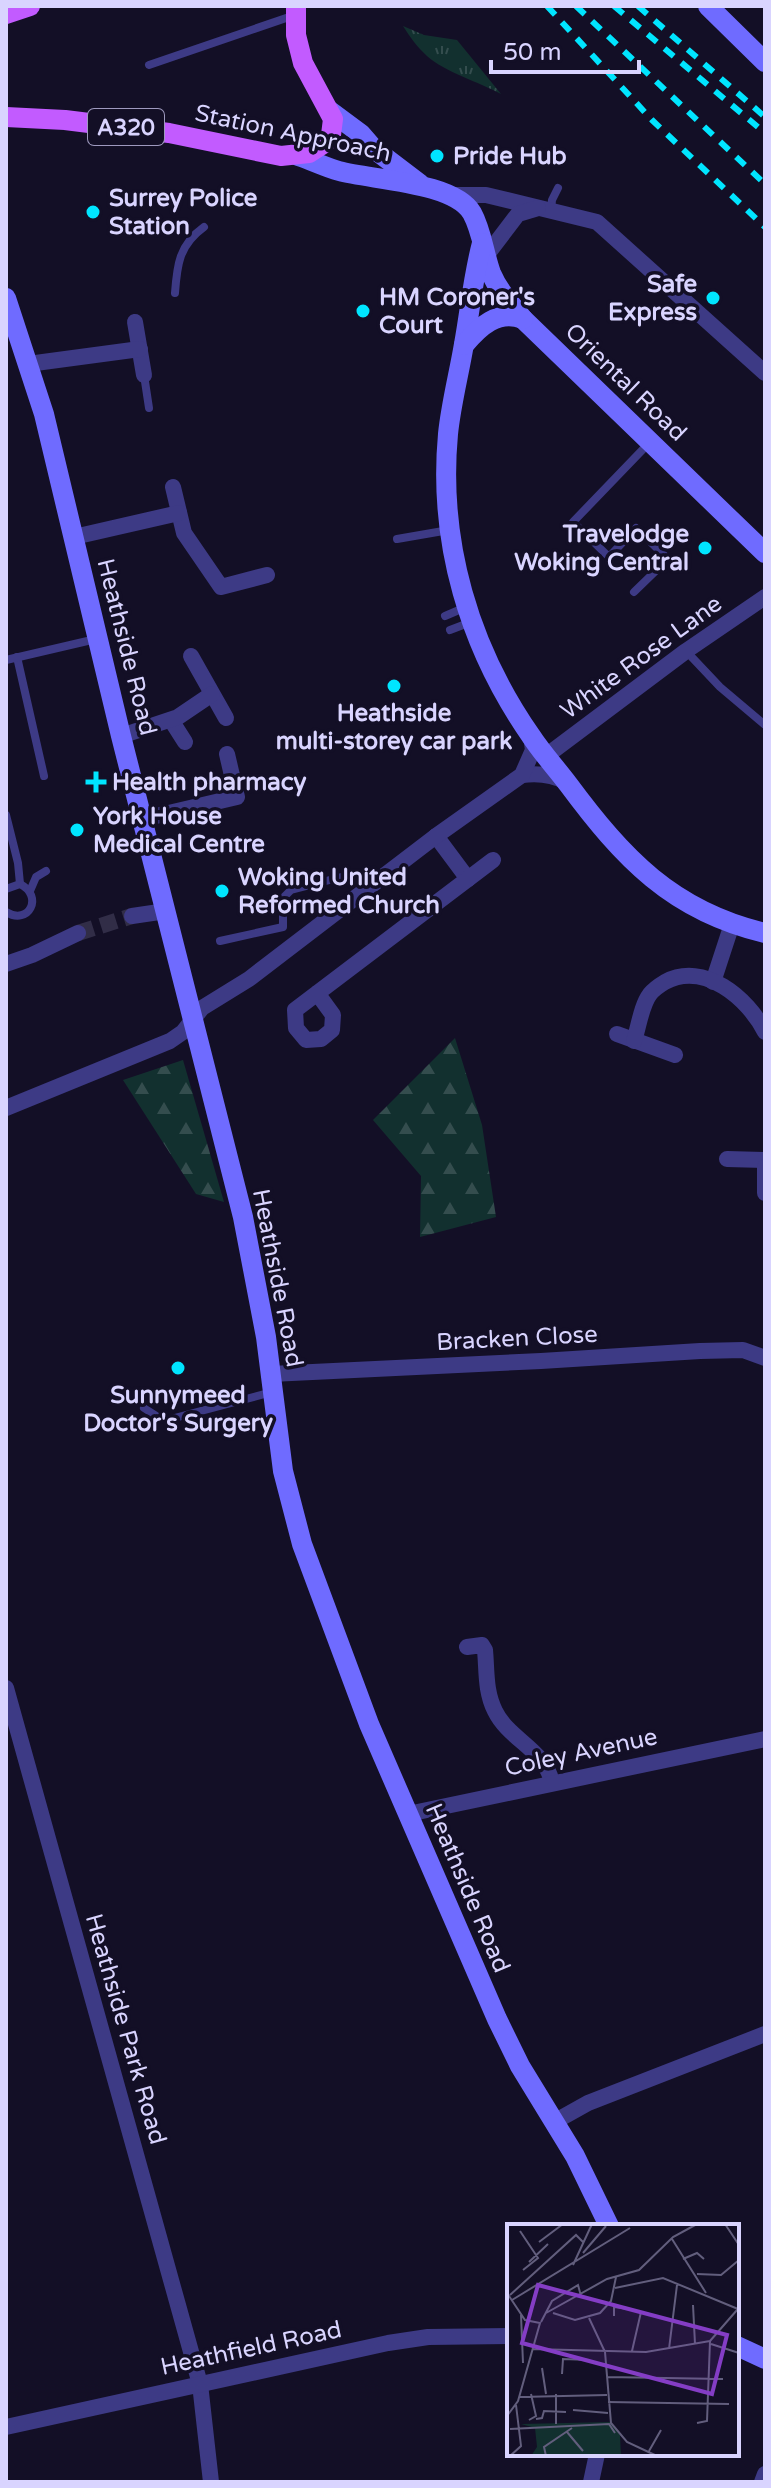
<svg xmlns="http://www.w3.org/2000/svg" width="771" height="2488" viewBox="0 0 771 2488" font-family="'Varela Round',sans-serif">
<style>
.grass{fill:url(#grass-tufts)}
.forest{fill:url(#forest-firs)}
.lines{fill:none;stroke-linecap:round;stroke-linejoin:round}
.street-tunnel{stroke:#312d47;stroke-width:16;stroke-dasharray:16 8;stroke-linecap:butt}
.lane{stroke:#3d3a85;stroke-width:8}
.street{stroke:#3d3a85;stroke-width:16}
.secondary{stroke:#6f6bff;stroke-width:20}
.primary{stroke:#c25bff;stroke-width:20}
.rail{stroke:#00e5ff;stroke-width:6;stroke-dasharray:12 10;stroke-linecap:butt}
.poi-dot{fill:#00e5ff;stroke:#130f26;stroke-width:3}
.labels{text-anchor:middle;stroke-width:7;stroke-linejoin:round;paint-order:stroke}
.shield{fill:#130f26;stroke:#9e99be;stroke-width:2}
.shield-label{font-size:22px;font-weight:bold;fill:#d9d4ff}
.street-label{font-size:24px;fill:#d9d4ff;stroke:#130f26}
.poi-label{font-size:24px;font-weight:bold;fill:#d9d4ff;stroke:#130f26;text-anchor:start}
.inset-road{fill:none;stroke:#625e7d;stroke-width:2}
.view{fill:#843dc5;fill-opacity:0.15;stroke:#843dc5;stroke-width:4}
.inset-edge{fill:none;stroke:#d9d4ff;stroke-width:4}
</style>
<defs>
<pattern id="grass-tufts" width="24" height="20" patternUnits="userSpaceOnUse" patternTransform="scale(2)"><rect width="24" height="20" fill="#12302f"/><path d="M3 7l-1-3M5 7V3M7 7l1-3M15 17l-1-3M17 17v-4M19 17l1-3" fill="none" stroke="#344d4e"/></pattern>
<pattern id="forest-firs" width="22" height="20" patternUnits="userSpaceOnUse" patternTransform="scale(2)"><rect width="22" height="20" fill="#12302f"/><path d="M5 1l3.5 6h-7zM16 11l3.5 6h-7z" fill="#344d4e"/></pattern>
</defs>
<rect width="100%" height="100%" fill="#130f26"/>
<!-- grass -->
<path class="grass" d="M403,26L424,35L457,40L501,94C479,82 445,72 427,56C418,48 410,37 403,26Z"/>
<!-- forest -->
<g class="forest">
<path d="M455,1038L482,1125L496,1217L420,1237L421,1176L373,1120Z"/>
<path d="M183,1060L224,1202L196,1194L123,1080Z"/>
</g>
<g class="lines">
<!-- street-tunnel -->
<path class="street-tunnel" d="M78,933L132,916"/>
<!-- lane -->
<g class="lane">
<path d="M149,65L295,15"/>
<path d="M551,210L552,200L558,188"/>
<path d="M175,293C177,265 179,245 204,227"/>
<path d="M144,375L149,408"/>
<path d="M397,539L449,530"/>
<path d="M634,592L668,559L636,528L609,557L573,522L650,442"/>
<path d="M445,616L466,607"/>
<path d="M450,630L471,622"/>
<path d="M686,651L720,687L765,725"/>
<path d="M17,657L44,776"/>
<path d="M6,660L96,639"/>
<path d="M6,815L18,863L20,884"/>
<path d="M6,889L20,884C44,896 29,926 6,912"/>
<path d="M30,891L36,877L46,871"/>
<path d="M220,941L283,927V898L291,890L349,875"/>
<path d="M144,1408L158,1417L167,1420L272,1392"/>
</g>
<!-- street -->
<g class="street">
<path d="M450,195H486L597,222L765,373"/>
<path d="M486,256L518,214L538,208"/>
<path d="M135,322L144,375"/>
<path d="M28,364L140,349"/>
<path d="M173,487L184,533L221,587L267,575"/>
<path d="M74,537L179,513"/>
<path d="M191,656L226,718"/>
<path d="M171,720L185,742"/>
<path d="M121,736L178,717L212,694"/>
<path d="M546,756L686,651L765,597"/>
<path d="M522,775C538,773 552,774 566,782"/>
<path d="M143,819L237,797L227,754"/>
<path d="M436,836L468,879"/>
<path d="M132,916L166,911"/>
<path d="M6,964L32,955L78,933"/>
<path d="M713,982L732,924"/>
<path d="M317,993L333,1015L332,1030L321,1039L306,1040L296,1028L295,1010L493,860"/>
<path d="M617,1034L675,1055"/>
<path d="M634,1041C639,1026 641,1006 650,994C654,989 660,985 665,982C704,961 748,998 765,1032"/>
<path d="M6,1108L170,1041L183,1032L202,1008L249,979L436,836L522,775L533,750L531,736"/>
<path d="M727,1159L765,1160"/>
<path d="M765,1193V1167"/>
<path d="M271,1374L541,1361L700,1351L743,1350L765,1358"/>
<path d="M467,1647L482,1645L485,1650C487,1671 485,1691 495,1711C509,1740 546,1750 552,1783"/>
<path d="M6,1688L200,2384L211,2482"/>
<path d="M408,1814L765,1739"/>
<path d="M554,2122L588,2103L765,2034"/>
<path d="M6,2427L388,2343L428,2337L509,2336"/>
<path d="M591,2482L597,2454"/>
<path d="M762,2482L765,2474"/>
</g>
<!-- secondary -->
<g class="secondary">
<path d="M708,6L765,62"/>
<path d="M330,111L361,134L374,149L420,184"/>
<path d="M298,156C311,160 325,167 339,171C372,180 454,182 472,213C482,231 484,254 491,273C498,290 511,304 523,319L765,553"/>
<path d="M482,243C473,277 470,311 464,344C459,374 451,404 448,434C438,542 469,647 531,736C542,753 556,768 568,784C623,858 672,911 765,933"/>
<path d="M6,298L44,414L121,736L243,1217L266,1337L283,1471L302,1544L369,1724L497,2019L520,2066L575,2156L609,2226"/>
<path d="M464,345C479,327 498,309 523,319"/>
<path d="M737,2346L765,2359"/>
</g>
<!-- primary -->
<g class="primary">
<path d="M6,14L30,6"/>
<path d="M6,117L65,120L169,133L281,156L309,153L326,142L331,135L333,119L303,63L296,35V6"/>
</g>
<!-- rail -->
<g class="rail">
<path d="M547,6L652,120L765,227"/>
<path d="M576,6L765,184"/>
<path d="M614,6L765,133"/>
<path d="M638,6L765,117"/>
</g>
</g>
<!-- markers -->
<g class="poi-dot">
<circle cx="437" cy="156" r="8"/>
<circle cx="93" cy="212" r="8"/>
<circle cx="713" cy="298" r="8"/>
<circle cx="363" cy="311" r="8"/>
<circle cx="705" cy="548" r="8"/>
<circle cx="394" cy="686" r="8"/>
<path d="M92 770h8v8h8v8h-8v8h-8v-8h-8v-8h8z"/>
<circle cx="77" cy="830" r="8"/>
<circle cx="222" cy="891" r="8"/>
<circle cx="178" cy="1368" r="8"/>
</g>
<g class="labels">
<!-- shield labels -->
<rect class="shield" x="88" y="109" width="76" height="36" rx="6"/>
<g class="shield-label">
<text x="126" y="135">A320</text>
</g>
<!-- street labels -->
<g class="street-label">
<text transform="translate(293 133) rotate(12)" y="8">Station Approach</text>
<text transform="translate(626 382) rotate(44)" y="8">Oriental Road</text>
<text transform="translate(127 647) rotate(76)" y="8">Heathside Road</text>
<text transform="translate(641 657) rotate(-36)" y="8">White Rose Lane</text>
<text transform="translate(278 1278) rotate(79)" y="8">Heathside Road</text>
<text transform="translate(517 1338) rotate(-3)" y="8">Bracken Close</text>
<text transform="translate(581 1752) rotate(-12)" y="8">Coley Avenue</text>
<text transform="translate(468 1888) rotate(67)" y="8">Heathside Road</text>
<text transform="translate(126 2029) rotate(74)" y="8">Heathside Park Road</text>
<text transform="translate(251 2348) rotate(-12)" y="8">Heathfield Road</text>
</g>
<!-- poi labels -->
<g class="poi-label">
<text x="453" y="164">Pride Hub</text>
<text x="109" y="206">Surrey Police<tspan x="109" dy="28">Station</tspan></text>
<text x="697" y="292" text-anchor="end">Safe<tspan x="697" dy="28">Express</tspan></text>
<text x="379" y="305">HM Coroner's<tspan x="379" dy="28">Court</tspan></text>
<text x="689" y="542" text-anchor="end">Travelodge<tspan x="689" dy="28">Woking Central</tspan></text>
<text x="394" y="721" text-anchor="middle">Heathside<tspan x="394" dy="28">multi-storey car park</tspan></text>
<text x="112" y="790">Health pharmacy</text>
<text x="93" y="824">York House<tspan x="93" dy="28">Medical Centre</tspan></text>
<text x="238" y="885">Woking United<tspan x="238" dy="28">Reformed Church</tspan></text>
<text x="178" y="1403" text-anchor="middle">Sunnymeed<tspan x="178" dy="28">Doctor's Surgery</tspan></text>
</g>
</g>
<!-- overview -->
<g transform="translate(507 2224)">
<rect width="232" height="232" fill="#130f26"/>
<path d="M103,198L113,211L114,232H24L30,223L28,204L14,200Z" fill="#12302f"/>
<path class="inset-road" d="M218,0L232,21M13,7L31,34L16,46M165,15L199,69M32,18L56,0M76,29L99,2M176,35L190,29L197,35M22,38L41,20M66,41L85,0M190,50L214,51L232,36M108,64L156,54L231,85M0,69L18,96L33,99L11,177L0,192M3,71L69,11L76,18M5,76L123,4M186,81L188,120M39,89L100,55L132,46L166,13L190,0M46,89L68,96L93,89L104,77L109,53M14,91L16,139M107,92V83L122,85M82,94L98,128L104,199L120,218L150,232M34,98L45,77L71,61L74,72M203,117L230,86M204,120L232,129M26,125L139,128L203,117M162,125L170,61M125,127L134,88M35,144L39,170M55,150L56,135L83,136M100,153L216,155M13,173L100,171M101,178L222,180M66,186L101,189M29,195L35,194L37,187L59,188M22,196L29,192L24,170M190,199L200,197L203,117M49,200V170M3,205L102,200L108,209M60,208L76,227M142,227L154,206M3,232L14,222L9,181M39,232L37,223L65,204"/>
<path class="view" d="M31,61L220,111L205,170L15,119Z"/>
<rect width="232" height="232" class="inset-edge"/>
</g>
<!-- border -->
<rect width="771" height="2488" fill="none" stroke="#d9d4ff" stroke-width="16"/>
<!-- scale -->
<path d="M491 60v12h148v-12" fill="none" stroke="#d9d4ff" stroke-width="4"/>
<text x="503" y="60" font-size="24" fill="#d9d4ff" stroke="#130f26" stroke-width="6" paint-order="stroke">50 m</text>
</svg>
